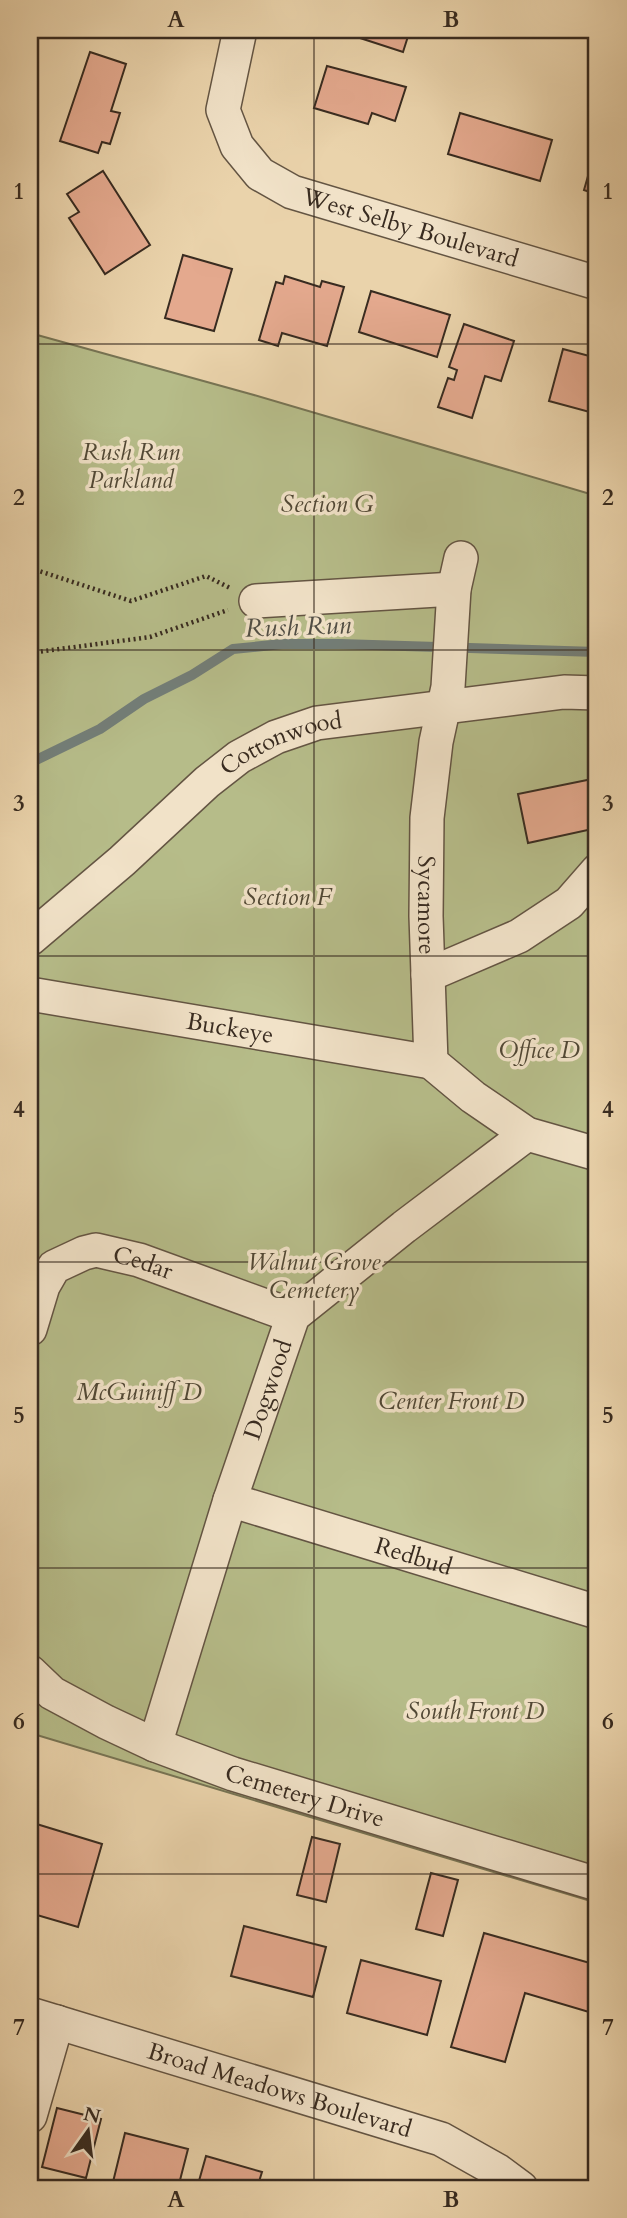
<svg xmlns="http://www.w3.org/2000/svg" width="627" height="2218" viewBox="0 0 627 2218" font-family="Cardo,serif">
<style>
.green{fill:#b6bc89;stroke:#777454;stroke-width:2}
.lines{fill:none;stroke-linecap:round;stroke-linejoin:round}
.stream{stroke:#737e78;stroke-width:10}
.building{fill:#e4a98e;stroke:#382b20;stroke-width:2}
.minor-casing{stroke:#645543;stroke-width:36}
.path{stroke:#382b20;stroke-width:4.5;stroke-dasharray:2 3.5;stroke-linecap:butt}
.minor{stroke:#f1e2c8;stroke-width:33}
.grid{fill:none;stroke:#382b20;stroke-width:2;stroke-opacity:0.55}
.labels{text-anchor:middle;stroke-width:7;stroke-linejoin:round;paint-order:stroke}
.street-label{font-size:24px;fill:#382b20;stroke:#f1e2c8}
.park-label{font-size:24px;font-style:italic;fill:#514835;stroke:#f1e2c8}
.water-label{font-size:26px;font-style:italic;fill:#514e45;stroke:#f1e2c8}
.neatline{fill:none;stroke:#382b20;stroke-width:2.5}
.grid-label{font-size:23px;text-anchor:middle;font-weight:bold;fill:#382b20}
</style>
<rect width="100%" height="100%" fill="#ead3ab"/>
<filter id="stains"><feTurbulence type="fractalNoise" baseFrequency=".00286" numOctaves="4"/><feColorMatrix values="0 0 0 0 .2 0 0 0 0 .09 0 0 0 0 .02 0 0 0 .5 -.17"/></filter>
<radialGradient id="worn" r=".72"><stop offset=".6" stop-color="#630" stop-opacity="0"/><stop offset="1" stop-color="#630" stop-opacity=".3"/></radialGradient>
<!-- green -->
<path class="green" d="M30,333L254,395L597,496V1903L30,1733Z"/>
<g class="lines">
<!-- stream -->
<path class="stream" d="M30,763L100,729L144,699L192,675L233,649L282,644H340L597,652"/>
</g>
<!-- building -->
<g class="building">
<path d="M359,30H410L403,52L357,37Z"/>
<path d="M90,52L126,64L111,111L120,113L110,144L102,142L98,153L60,141Z"/>
<path d="M327,66L406,87L395,121L372,113L368,124L314,108Z"/>
<path d="M460,113L552,140L540,181L448,154Z"/>
<path d="M594,155L597,156V200L595,199L596,194L584,190Z"/>
<path d="M103,171L150,245L105,274L69,218L79,212L67,194Z"/>
<path d="M183,255L232,269L214,331L165,318Z"/>
<path d="M285,276L320,287L322,281L344,287L327,346L282,333L278,346L259,340L276,282L283,284Z"/>
<path d="M371,291L450,315L437,357L359,332Z"/>
<path d="M464,324L514,341L501,381L485,376L472,418L438,407L448,378L454,380L457,370L449,367Z"/>
<path d="M563,349L597,358V414L549,401Z"/>
<path d="M597,778V828L528,843L518,794Z"/>
<path d="M30,1822L102,1844L78,1927L30,1913Z"/>
<path d="M312,1837L340,1844L326,1902L297,1895Z"/>
<path d="M431,1873L458,1880L443,1936L416,1929Z"/>
<path d="M244,1926L326,1947L313,1997L231,1976Z"/>
<path d="M484,1933L597,1965V1983L589,2012L525,1993L505,2062L451,2047Z"/>
<path d="M361,1960L441,1981L427,2035L347,2013Z"/>
<path d="M57,2108L101,2119L86,2178L42,2167Z"/>
<path d="M125,2133L188,2149L178,2188H138L113,2182Z"/>
<path d="M206,2156L262,2172L257,2188H197Z"/>
</g>
<g class="lines">
<defs>
<g id="minor">
<path id="s1" d="M240,30L223,110L237,146L260,174L292,192L597,283"/>
<path id="s2" d="M461,558L454,589L448,687L436,742L427,818L426,916L431,1062L473,1097L527,1134L597,1154"/>
<path d="M256,601L454,589"/>
<path id="s3" d="M30,939L122,861L207,782L239,757L276,737L317,723L564,692L597,693"/>
<path d="M428,975L519,936L569,903L597,871"/>
<path id="s4" d="M30,994L431,1062"/>
<path id="s5" d="M30,1329L43,1286L54,1267L84,1253L96,1250L139,1260L293,1316"/>
<path id="s6" d="M230,1500L597,1612"/>
<path id="s7" d="M30,1672L52,1693L106,1722L155,1745L233,1774L597,1884"/>
<path id="s8" d="M155,1745L230,1500L293,1316L404,1227L527,1134"/>
<path id="s9" d="M30,2014L441,2139L498,2171L521,2188"/>
<path d="M30,2116L57,2022"/>
</g>
</defs>
<!-- minor casing -->
<use href="#minor" class="minor-casing"/>
<!-- path -->
<g class="path">
<path d="M30,568L131,601L206,576L230,588"/>
<path d="M30,651L37,652L150,637L228,610"/>
</g>
<!-- minor -->
<use href="#minor" class="minor"/>
</g>
<!-- grid -->
<path class="grid" d="M314,30V2188M30,344H597M30,650H597M30,956H597M30,1262H597M30,1568H597M30,1874H597"/>
<g class="labels">
<!-- street labels -->
<g class="street-label">
<text dy="8" stroke="none"><textPath href="#s1" startOffset="317">West Selby Boulevard</textPath></text>
<text dy="8" stroke="none"><textPath href="#s3" startOffset="322">Cottonwood</textPath></text>
<text dy="8" stroke="none"><textPath href="#s2" startOffset="350">Sycamore</textPath></text>
<text dy="8" stroke="none"><textPath href="#s4" startOffset="203">Buckeye</textPath></text>
<text dy="8" stroke="none"><textPath href="#s5" startOffset="161">Cedar</textPath></text>
<text dy="8" stroke="none"><textPath href="#s8" startOffset="373">Dogwood</textPath></text>
<text dy="8" stroke="none"><textPath href="#s6" startOffset="192">Redbud</textPath></text>
<text dy="8" stroke="none"><textPath href="#s7" startOffset="304">Cemetery Drive</textPath></text>
<text dy="8" stroke="none"><textPath href="#s9" startOffset="261">Broad Meadows Boulevard</textPath></text>
</g>
<!-- park labels -->
<g class="park-label">
<text x="131" y="460">Rush Run<tspan x="131" dy="28">Parkland</tspan></text>
<text x="327" y="512">Section G</text>
<text x="288" y="905">Section F</text>
<text x="539" y="1058">Office D</text>
<text x="314" y="1270">Walnut Grove<tspan x="314" dy="28">Cemetery</tspan></text>
<text x="139" y="1400">McGuiniff D</text>
<text x="451" y="1409">Center Front D</text>
<text x="475" y="1719">South Front D</text>
</g>
<!-- water labels -->
<g class="water-label">
<text transform="translate(298 626) rotate(-2)" y="9">Rush Run</text>
</g>
</g>
<!-- margin -->
<rect width="627" height="2218" fill="none" stroke="#ead3ab" stroke-width="77"/>
<!-- north arrow -->
<g transform="translate(88 2131) rotate(14)" stroke="#f1e2c8" stroke-width="5" paint-order="stroke">
<path d="M0-5L12 26L0 18L-12 26Z" fill="#382b20"/>
<text y="-10" font-size="19" font-weight="bold" text-anchor="middle" fill="#382b20">N</text>
</g>
<rect x="38" y="38" width="550" height="2142" class="neatline"/>
<g class="grid-label">
<text x="176" y="27">A</text>
<text x="451" y="27">B</text>
<text x="19" y="199">1</text>
<text x="608" y="199">1</text>
<text x="19" y="505">2</text>
<text x="608" y="505">2</text>
<text x="19" y="811">3</text>
<text x="608" y="811">3</text>
<text x="19" y="1117">4</text>
<text x="608" y="1117">4</text>
<text x="19" y="1423">5</text>
<text x="608" y="1423">5</text>
<text x="19" y="1729">6</text>
<text x="608" y="1729">6</text>
<text x="19" y="2035">7</text>
<text x="608" y="2035">7</text>
<text x="176" y="2207">A</text>
<text x="451" y="2207">B</text>
</g>
<rect width="100%" height="100%" filter="url(#stains)"/>
<rect width="100%" height="100%" fill="url(#worn)"/>
</svg>
